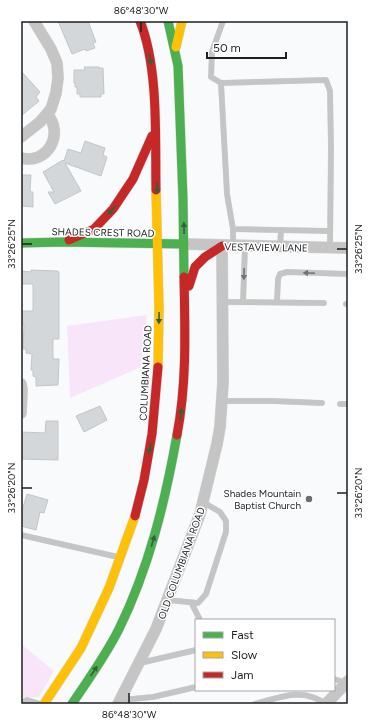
<svg xmlns="http://www.w3.org/2000/svg" width="369" height="725" viewBox="0 0 369 725" font-family="Figtree,sans-serif">
<style>
.green{fill:#f9e5fa}
.building{fill:#d4d7d9;stroke:#c3c6c8}
.lines{fill:none;stroke-linecap:round;stroke-linejoin:round}
.lane-casing{stroke:#d6d7d8;stroke-width:6}
.street-casing{stroke:#d6d7d8;stroke-width:12}
.fast-casing{stroke:#d6d7d8;stroke-width:10}
.slow-casing{stroke:#d6d7d8;stroke-width:10}
.jam-casing{stroke:#d6d7d8;stroke-width:10}
.lane{stroke:#c5c5c6;stroke-width:5.5}
.street{stroke:#c5c5c6;stroke-width:11}
.fast{stroke:#4caf50;stroke-width:9}
.slow{stroke:#ffc107;stroke-width:9}
.jam{stroke:#c62828;stroke-width:9}
.oneway{fill:#326037}
.oneway2{fill:#717274}
.ticks{fill:none;stroke:#1d1f22;stroke-width:1.5}
.poi-dot{fill:#6a6c6e;stroke:#fff;stroke-width:1.5}
.labels{text-anchor:middle;stroke-width:3;stroke-linejoin:round;paint-order:stroke}
.street-label{font-size:10px;fill:#1d1f22;stroke:#fff}
.poi-label{font-size:10px;fill:#1d1f22;stroke:#fff;text-anchor:end}
.neatline{fill:none;stroke:#1d1f22;stroke-width:1.5}
.ticks-label{font-size:10px;text-anchor:middle;fill:#1d1f22}
</style>
<rect width="100%" height="100%" fill="#f8fafc"/>
<!-- green -->
<g class="green">
<path d="M147,315L141,367L70,398L67,326Z"/>
<path d="M21,644L54,671L39,697H21Z"/>
</g>
<!-- building -->
<g class="building">
<path d="M58,21H88L96,42L93,43L95,48L86,51L85,49L72,54Z"/>
<path d="M84,67H99V68H103L104,94H101V97H80V94H77V87H75V83H74V70H85Z"/>
<path d="M21,71L40,92L36,97L39,101L21,116Z"/>
<path d="M85,141L105,148L103,155L107,157L101,176L65,163L81,191L55,204L48,192H54L43,172L63,160L64,161L68,149L81,153Z"/>
<path d="M21,175H31L30,190L31,192H33V207L21,206Z"/>
<path d="M31,270L57,271L59,272V339H53V359H59L58,385L36,386V377L33,376V370H31L32,354L26,353V349H23L24,325H21V311H33V284H21V271L31,272Z"/>
<path d="M100,406L107,420L84,432L76,416Z"/>
<path d="M46,421H58V460L21,459V432L45,433Z"/>
<path d="M27,494L48,500L44,513L40,512L36,530L21,526V514Z"/>
</g>
<g class="lines">
<defs>
<g id="lane">
<path d="M223,21L212,52L211,77L221,83L326,80L330,91L331,147L330,248"/>
<path d="M221,83L227,194L233,229L330,231"/>
<path d="M233,246V229"/>
<path d="M280,247L281,230"/>
<path d="M223,302L324,303"/>
<path d="M243,302L245,247"/>
<path d="M277,302L278,279L280,274L287,272L348,274"/>
<path d="M346,304H348"/>
<path d="M222,401H273L322,403"/>
<path d="M340,404H348"/>
<path d="M21,535L118,557"/>
<path d="M168,600L198,603L206,594L226,532V521L220,512L203,502"/>
<path d="M192,604L200,620"/>
<path d="M140,663L196,650"/>
<path d="M334,679L346,683"/>
<path d="M121,700L153,697L196,687"/>
<path d="M21,703L27,700L40,704"/>
<path d="M255,704C280,697 303,687 326,704"/>
</g>
<g id="street">
<path d="M21,137L40,122L51,109L56,93L58,78L57,63L51,49L34,21"/>
<path d="M21,158C47,165 65,134 47,114"/>
<path d="M184,244L348,248"/>
<path d="M21,384L22,390L21,413"/>
<path d="M118,704L156,629L200,514L217,444L220,427L223,382L222,246"/>
<path d="M326,704L348,681"/>
</g>
<g id="fast">
<path d="M168,21L178,66L183,199L184,277"/>
<path d="M21,243L63,242L184,244"/>
<path d="M72,704C88,680 106,655 119,629C149,568 165,502 177,435"/>
</g>
<g id="slow">
<path d="M176,47L182,21"/>
<path d="M156,190L159,308L158,367"/>
<path d="M44,704L81,648L109,588L135,516"/>
</g>
<g id="jam">
<path d="M140,21C159,69 155,138 156,190"/>
<path d="M69,240L94,229L113,209L133,179L152,136"/>
<path d="M189,286L195,267L205,257L222,246"/>
<path d="M177,435C187,383 185,330 184,277"/>
<path d="M135,516L144,480L152,434L158,367"/>
</g>
</defs>
<!-- lane casing -->
<use href="#lane" class="lane-casing"/>
<!-- street casing -->
<use href="#street" class="street-casing"/>
<!-- fast casing -->
<use href="#fast" class="fast-casing"/>
<!-- slow casing -->
<use href="#slow" class="slow-casing"/>
<!-- jam casing -->
<use href="#jam" class="jam-casing"/>
<!-- lane -->
<use href="#lane" class="lane"/>
<!-- street -->
<use href="#street" class="street"/>
<!-- fast -->
<use href="#fast" class="fast"/>
<!-- slow -->
<use href="#slow" class="slow"/>
<!-- jam -->
<use href="#jam" class="jam"/>
</g>
<!-- one-way arrows -->
<defs><path id="oneway-solid" d="M-6-.8H1V-3.2L6.5 0L1 3.2V.8H-6Z"/></defs>
<g class="oneway">
<use href="#oneway-solid" transform="translate(150 59) rotate(80)"/>
<use href="#oneway-solid" transform="translate(157 188) rotate(88)"/>
<use href="#oneway-solid" transform="translate(112 210) rotate(132)"/>
<use href="#oneway-solid" transform="translate(184 228) rotate(-91)"/>
<use href="#oneway-solid" transform="translate(159 318) rotate(91)"/>
<use href="#oneway-solid" transform="translate(181 414) rotate(-84)"/>
<use href="#oneway-solid" transform="translate(150 448) rotate(99)"/>
<use href="#oneway-solid" transform="translate(153 541) rotate(-73)"/>
<use href="#oneway-solid" transform="translate(94 671) rotate(-57)"/>
</g>
<g class="oneway2">
<use href="#oneway-solid" transform="translate(309 273) rotate(-178)"/>
<use href="#oneway-solid" transform="translate(244 274) rotate(92)"/>
</g>
<!-- ticks -->
<path class="ticks" d="M141,32V22M22,244H32M337,249H347M22,488H32M337,493H347M129,703V693"/>
<!-- markers -->
<circle class="poi-dot" cx="309" cy="499" r="4"/>
<g class="labels">
<!-- street labels -->
<g class="street-label">
<text transform="translate(103 232) rotate(1)" y="4">SHADES CREST ROAD</text>
<text transform="translate(266 247) rotate(1)" y="4">VESTAVIEW LANE</text>
<text transform="translate(145 373) rotate(-87)" y="4">COLUMBIANA ROAD</text>
<text transform="translate(181 563) rotate(-70)" y="4">OLD COLUMBIANA ROAD</text>
</g>
<!-- poi labels -->
<g class="poi-label">
<text x="301" y="497">Shades Mountain<tspan x="301" dy="12">Baptist Church</tspan></text>
</g>
</g>
<!-- border -->
<rect width="369" height="725" fill="none" stroke="#ffffff" stroke-width="44"/>
<!-- legend -->
<rect x="195" y="619" width="140" height="72" fill="#ffffff" stroke="#a5a5a7"/>
<rect x="203" y="632" width="20" height="6" fill="#4caf50" stroke="#a5a5a7"/>
<text x="231" y="639" font-size="12" fill="#1d1f22">Fast</text>
<rect x="203" y="652" width="20" height="6" fill="#ffc107" stroke="#a5a5a7"/>
<text x="231" y="659" font-size="12" fill="#1d1f22">Slow</text>
<rect x="203" y="672" width="20" height="6" fill="#c62828" stroke="#a5a5a7"/>
<text x="231" y="679" font-size="12" fill="#1d1f22">Jam</text>
<!-- scale -->
<path d="M207 52v6h79v-6" fill="none" stroke="#1d1f22" stroke-width="2"/>
<text x="213" y="52" font-size="12" fill="#1d1f22" stroke="#ffffff" stroke-width="3" paint-order="stroke">50 m</text>
<rect x="22" y="22" width="325" height="681" class="neatline"/>
<g class="ticks-label">
<text x="141" y="14">86°48'30"W</text>
<text transform="translate(11 244) rotate(-90)" y="4">33°26'25"N</text>
<text transform="translate(358 249) rotate(-90)" y="4">33°26'25"N</text>
<text transform="translate(11 488) rotate(-90)" y="4">33°26'20"N</text>
<text transform="translate(358 493) rotate(-90)" y="4">33°26'20"N</text>
<text x="129" y="718">86°48'30"W</text>
</g>
</svg>
